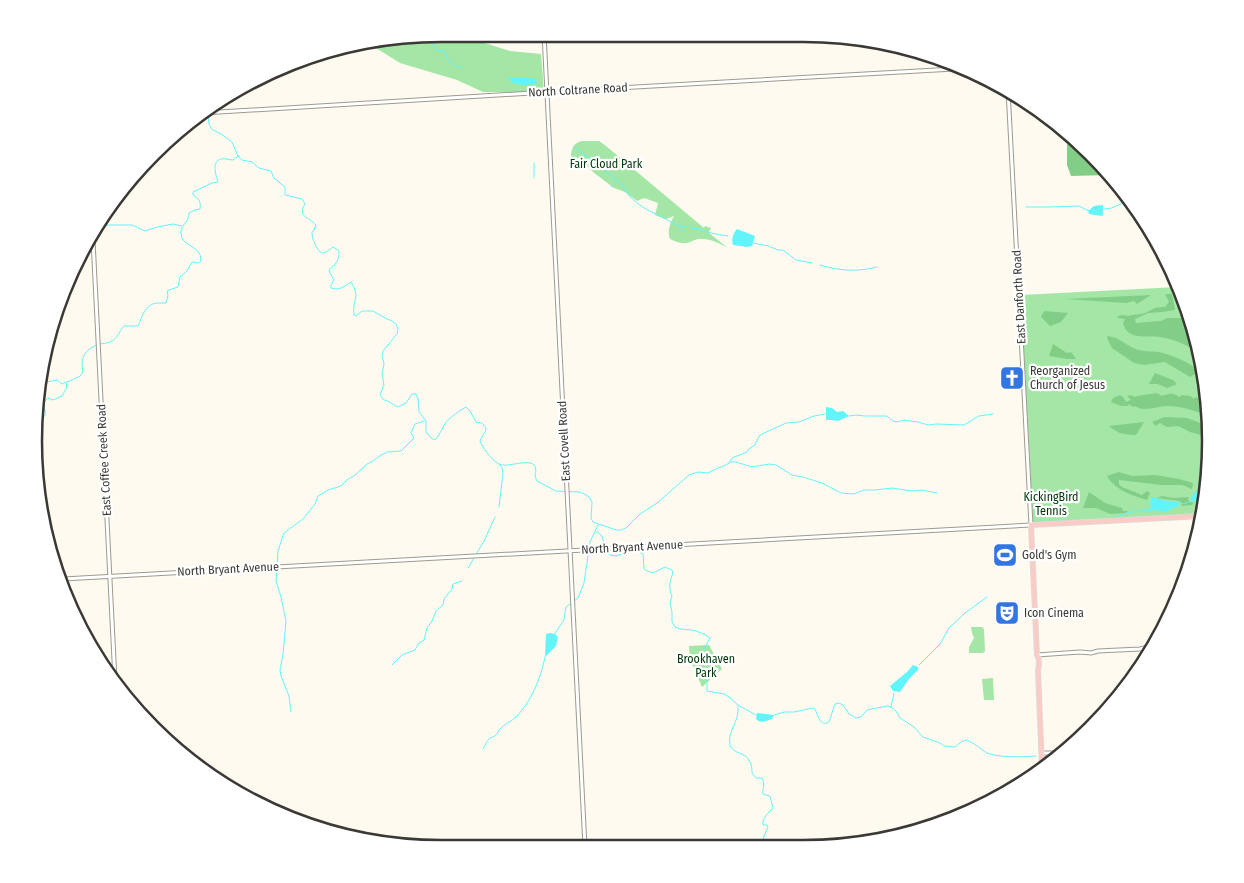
<svg xmlns="http://www.w3.org/2000/svg" width="1244" height="883" viewBox="0 0 1244 883" font-family="'Fira Sans Condensed',sans-serif">
<style>
.green{fill:#a3e6a6}
.forest{fill:#83ce87}
.water{fill:#62f4fb}
.lines{fill:none;stroke-linecap:round;stroke-linejoin:round}
.stream{stroke:#62f4fb;stroke-width:1}
.minor-casing{stroke:#9d9a8f;stroke-width:5}
.major-casing{stroke:#dcdbdb;stroke-width:6}
.minor{stroke:#fff;stroke-width:3}
.major{stroke:#faccc5;stroke-width:4.5}
.labels{text-anchor:middle;stroke-width:4.5;stroke-linejoin:round;paint-order:stroke}
.street-label{font-size:12px;fill:#3a3935;stroke:#fff}
.park-label{font-size:12px;fill:#003709;stroke:#fff}
.poi-label{font-size:12px;fill:#3a3935;stroke:#fff;text-anchor:start}
.rim{fill:none;stroke:#3a3935;stroke-width:2.5}
</style>
<rect width="100%" height="100%" fill="#fefaef"/>
<!-- green -->
<g class="green">
<path d="M441,34H462L475,40L510,51L541,54L544,92H483L457,80L400,63L368,43Z"/>
<path d="M582,141H599L606,146L704,228L705,226L711,228L709,232H708L729,249C720,243 708,238 698,239C693,240 690,243 686,243C680,244 675,241 670,239C667,231 670,223 674,216L666,219L655,215L658,203L644,198L637,201L625,192L614,188L593,172L580,158L571,159C571,150 572,143 582,141Z"/>
<path d="M1178,287L1189,310L1207,388L1209,468L1202,514L1034,523L1033,521L1021,295Z"/>
<path d="M971,627H982L984,629L985,651L983,653H969V647L974,638L972,633Z"/>
<path d="M709,645L722,669L702,687L690,659L689,646Z"/>
<path d="M993,678L994,700H984L982,679Z"/>
</g>
<!-- forest -->
<g class="forest">
<path d="M1067,138L1109,172L1110,175L1071,176L1067,165Z"/>
<path d="M1165,294H1172L1175,310L1163,312L1148,313L1135,319L1136,323L1161,321L1167,318H1190L1199,355C1190,345 1173,339 1160,337C1149,335 1135,340 1126,330C1124,328 1124,325 1123,323L1125,319L1118,318L1117,317L1121,315L1128,316C1134,314 1140,315 1145,313C1154,309 1154,307 1165,307L1169,302Z"/>
<path d="M1151,295L1137,304L1134,301L1126,303L1065,299Z"/>
<path d="M1044,311L1068,313L1061,322L1050,326L1041,317Z"/>
<path d="M1108,336C1121,338 1125,345 1136,349C1143,352 1152,351 1159,352C1173,355 1200,366 1205,379L1195,374L1190,377L1165,362L1144,365L1134,363L1112,348L1107,338Z"/>
<path d="M1053,344L1067,353L1071,352L1076,359H1067L1049,356Z"/>
<path d="M1155,373L1173,380L1177,384L1167,388L1158,384H1149Z"/>
<path d="M1157,393L1162,396C1169,394 1173,392 1179,397L1182,395L1190,396L1194,399L1196,397L1205,402L1207,401L1208,415C1195,411 1181,406 1167,406C1157,406 1145,413 1135,406L1133,407L1129,404L1128,406H1121L1111,402L1113,398L1120,395L1124,398L1126,402L1131,400L1127,396L1130,395L1135,397C1141,394 1149,395 1157,393Z"/>
<path d="M1164,417L1187,418L1208,426V437L1190,432L1178,426L1167,427L1160,423L1156,426L1152,422Z"/>
<path d="M1144,422L1136,435C1124,435 1117,433 1109,426Z"/>
<path d="M1119,472L1132,476L1155,475L1179,479L1193,483L1192,489L1182,485H1161L1119,480V484L1122,487L1142,495L1147,491L1150,493L1147,500C1132,495 1116,491 1107,476Z"/>
<path d="M1089,492L1105,503L1122,508L1123,511H1128L1125,513L1110,514L1096,508H1083Z"/>
<path d="M1162,496L1173,498L1189,497L1188,499L1190,502L1194,503L1192,505L1182,506L1180,501L1157,498Z"/>
</g>
<!-- water -->
<g class="water">
<path d="M507,78H533L536,80L537,83L536,84C524,85 516,87 507,78Z"/>
<path d="M1103,205V214L1102,216L1089,214L1088,211L1094,206Z"/>
<path d="M737,229L755,236L752,246L747,247L733,245C731,240 733,233 737,229Z"/>
<path d="M826,407L832,408L837,412L843,411L849,416L838,421L831,420H826Z"/>
<path d="M1201,486H1204L1206,487L1204,499H1201L1192,502L1191,498C1193,493 1198,491 1201,486Z"/>
<path d="M1152,497L1166,501L1180,502L1178,506L1167,511H1161L1156,510L1142,511V510L1151,508L1150,501Z"/>
<path d="M550,633L555,634L558,637L556,646L545,657L546,634Z"/>
<path d="M913,665L918,667V670L909,679L900,692L893,691L890,686L907,672Z"/>
<path d="M757,713L774,715L772,719C766,721 760,724 756,719Z"/>
</g>
<g class="lines">
<!-- stream -->
<g class="stream">
<path d="M417,37L427,39L433,44L438,51L443,50L449,61L457,67L459,66L462,68"/>
<path d="M212,105L208,115L209,124L211,128L213,130L221,134L232,142L238,156L242,160L252,162L259,168L271,171L274,178L285,187V195L302,199L305,204C297,217 309,217 316,225L314,230L312,232C312,237 313,239 315,244C321,257 324,254 333,247L339,251C339,261 336,264 329,270L330,273L334,280L331,285V288C339,291 345,286 351,282C361,299 352,298 354,315L356,316L362,311H373L385,318L392,321L396,324L398,329L397,334L383,351L382,356L384,364L382,374L384,385L380,395L384,400C391,401 392,405 398,407L406,403L412,394H416L418,399L419,412L426,421V432L431,438L435,440C440,435 442,428 446,422C452,416 459,411 466,407L470,411L476,422L482,423L486,428C486,433 481,436 480,442C484,449 493,463 502,465C513,467 541,453 535,476L537,481L556,491L580,492L586,495L589,497L592,502L591,518L593,522L616,530H621L626,528L640,514L657,503L689,475L698,472L708,473L718,468L724,466L729,463L732,458L747,452L750,448L755,445L759,436L762,434L786,423L799,422L814,416L825,414"/>
<path d="M576,148L623,185C629,204 655,213 671,222C674,223 676,225 678,226C683,228 689,227 694,228C705,231 716,235 728,236"/>
<path d="M534,163V178"/>
<path d="M611,187L612,185"/>
<path d="M1026,207H1048L1079,206L1087,210L1090,211"/>
<path d="M1104,209L1112,208L1129,200"/>
<path d="M102,225H132L145,231L157,227L173,224L182,226"/>
<path d="M753,243L768,246L778,250H783L796,260L812,263"/>
<path d="M820,265C840,271 857,272 877,267"/>
<path d="M100,344C118,342 115,337 124,326H138C142,317 145,304 157,303C160,303 163,303 166,303L168,296L167,291L169,290L178,287L180,277L187,271L192,262L198,263L201,261C202,244 180,248 181,232C181,225 189,222 189,213L195,210L200,209C201,201 199,199 193,195V192L212,183L218,182C216,175 211,162 221,159C224,158 230,160 233,160L238,156"/>
<path d="M40,379L47,382L57,380L62,384C65,383 80,377 81,375C84,371 82,367 82,363C82,354 89,348 97,345"/>
<path d="M849,416L856,415L865,416H887L893,421L897,422L904,420L918,422L928,425L936,424L964,425L979,416L993,414"/>
<path d="M37,424C45,414 49,417 42,404L48,398L53,400L62,396L66,389L67,382"/>
<path d="M730,462H736L752,467L769,464L776,465L792,475L803,477L822,483L841,493L854,494L864,490H875L892,488L912,491L922,490L937,493"/>
<path d="M1181,503L1184,504L1190,501"/>
<path d="M499,507L503,473L502,468L499,464"/>
<path d="M1116,517C1124,513 1134,511 1142,511"/>
<path d="M596,531L602,536L605,547"/>
<path d="M607,551L610,555L616,556L635,550L643,554L644,569L647,571L653,573L665,567L672,570L673,573C670,581 668,588 672,596L670,603L672,612V622L675,627C681,630 685,629 691,630C698,631 705,634 710,638L702,653L699,664L707,682V691L724,694L729,697L738,705L756,715"/>
<path d="M277,565L278,551L284,533L303,519L315,504L318,496L328,490L341,486L348,479L354,476L367,464L373,461L378,457L387,452L401,451L414,438L411,433L415,424L424,421"/>
<path d="M468,568L484,541L495,517"/>
<path d="M277,569L276,581L281,597L286,621L283,654L280,670L281,676L289,696L291,712"/>
<path d="M554,635L564,620L566,607L578,598L584,583L590,542L598,525"/>
<path d="M392,665L402,655L415,650L418,644L424,640L427,628L432,621L436,611L443,605L444,599L452,589L453,584L462,581"/>
<path d="M919,665L940,644L949,628L965,613L987,597"/>
<path d="M738,707C740,721 727,731 730,745C732,754 747,752 750,762C752,765 752,770 752,773L756,778H762C766,786 762,787 763,794L770,796L773,808C768,813 762,818 763,825H767L768,827L764,836L762,846"/>
<path d="M891,707L894,693"/>
<path d="M774,715L784,712H794L813,708L815,709C818,716 820,727 829,722L835,704L839,703L843,705L849,714L856,718L861,717L867,710L887,706L891,707L896,711L900,718L914,727L923,737L940,743L944,746L955,747L961,742L966,740C975,743 980,749 987,753C1000,758 1022,757 1036,756"/>
<path d="M483,749C485,746 486,742 489,739C492,736 493,738 496,735C498,733 498,731 500,729C504,724 511,722 516,717C531,702 541,678 545,657"/>
</g>
<defs>
<g id="minor">
<path d="M544,34L585,847"/>
<path d="M203,113L547,92L954,69"/>
<path d="M93,240L115,680"/>
<path d="M63,579L1031,525L1008,90"/>
<path d="M1037,655L1080,652L1091,653L1098,651L1140,649L1152,646"/>
<path d="M1042,753H1063"/>
<path d="M1042,759L1056,758"/>
</g>
<path id="major" d="M1042,768L1038,671C1039,666 1040,659 1037,655L1031,525L1202,516"/>
</defs>
<!-- minor casing -->
<use href="#minor" class="minor-casing"/>
<!-- major casing -->
<use href="#major" class="major-casing"/>
<!-- minor -->
<use href="#minor" class="minor"/>
<!-- major -->
<use href="#major" class="major"/>
</g>
<!-- icons -->
<defs>
<symbol id="church-square" viewBox="-11 -11 22 22"><rect x="-9" y="-9" width="18" height="18" rx="4" fill="#3375e2" stroke="#fff"/><path d="M-1.2-6h2.4v3.5h3.3v2.4h-3.3V6h-2.4V-.1h-3.3v-2.4h3.3Z" fill="#fff"/></symbol>
<symbol id="stadium-square" viewBox="-11 -11 22 22"><rect x="-9" y="-9" width="18" height="18" rx="4" fill="#3375e2" stroke="#fff"/><path d="M0-5a6.5 5 0 1 0 0 10a6.5 5 0 1 0 0-10ZM-3.5-1.8h7v3.6h-7Z" fill="#fff"/></symbol>
<symbol id="theatre-square" viewBox="-11 -11 22 22"><rect x="-9" y="-9" width="18" height="18" rx="4" fill="#3375e2" stroke="#fff"/><path d="M-5-5.5Q0-4 5-5.5V0Q5 5 0 6Q-5 5-5 0ZM-3.3-2.5H-1v1.5H-3.3ZM1-2.5H3.3v1.5H1ZM-2.8 1Q0 5.5 2.8 1Z" fill="#fff"/></symbol>
</defs>
<g fill-rule="evenodd">
<use href="#church-square" x="998" y="364" width="28" height="28"/>
<use href="#stadium-square" x="991" y="541" width="28" height="28"/>
<use href="#theatre-square" x="993" y="599" width="28" height="28"/>
</g>
<g class="labels">
<!-- street labels -->
<g class="street-label">
<text transform="translate(578 90) rotate(-3)" y="4">North Coltrane Road</text>
<text transform="translate(1019 297) rotate(-93)" y="4">East Danforth Road</text>
<text transform="translate(564 441) rotate(-93)" y="4">East Covell Road</text>
<text transform="translate(104 460) rotate(-93)" y="4">East Coffee Creek Road</text>
<text transform="translate(632 547) rotate(-3)" y="4">North Bryant Avenue</text>
<text transform="translate(228 569) rotate(-3)" y="4">North Bryant Avenue</text>
</g>
<!-- park labels -->
<g class="park-label">
<text x="606" y="168">Fair Cloud Park</text>
<text x="1051" y="501">KickingBird<tspan x="1051" dy="14">Tennis</tspan></text>
<text x="706" y="663">Brookhaven<tspan x="706" dy="14">Park</tspan></text>
</g>
<!-- poi labels -->
<g class="poi-label">
<text x="1030" y="375">Reorganized<tspan x="1030" dy="14">Church of Jesus</tspan></text>
<text x="1022" y="559">Gold's Gym</text>
<text x="1024" y="617">Icon Cinema</text>
</g>
</g>
<!-- crop -->
<path d="M0 0H1244V883H0ZM441 42H803A399 399 0 0 1 1202 441V441A399 399 0 0 1 803 840H441A399 399 0 0 1 42 441V441A399 399 0 0 1 441 42Z" fill="#fff" fill-rule="evenodd"/>
<path class="rim" d="M441 42H803A399 399 0 0 1 1202 441V441A399 399 0 0 1 803 840H441A399 399 0 0 1 42 441V441A399 399 0 0 1 441 42Z"/>
</svg>
